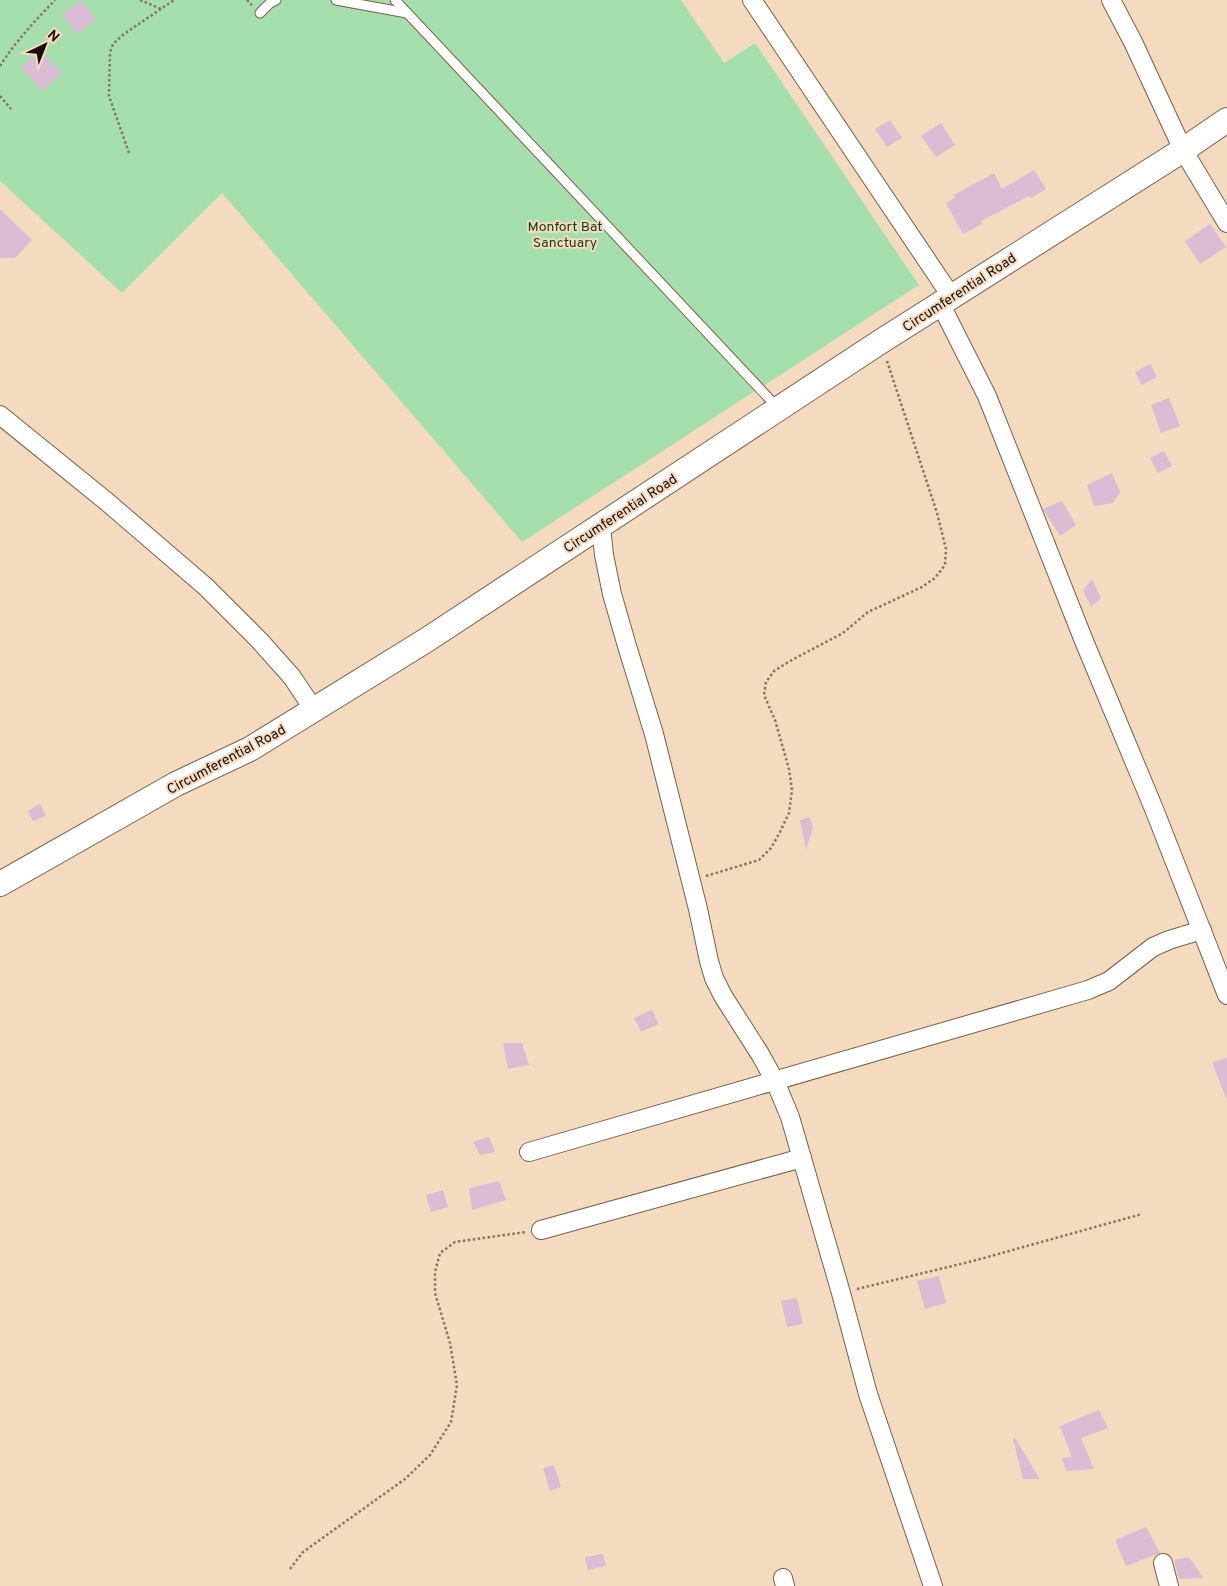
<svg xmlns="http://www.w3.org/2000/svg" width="1227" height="1586" viewBox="0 0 1227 1586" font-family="Overpass,sans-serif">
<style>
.green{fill:#a6dfae}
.building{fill:#dabdd5}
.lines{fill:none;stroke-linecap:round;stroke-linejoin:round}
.lane-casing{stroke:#786149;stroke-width:11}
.street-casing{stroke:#786149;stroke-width:20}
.secondary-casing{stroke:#786149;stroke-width:26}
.path{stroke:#867563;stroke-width:2.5;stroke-dasharray:2.5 2.5;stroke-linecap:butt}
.lane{stroke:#fff;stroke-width:9}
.street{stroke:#fff;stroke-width:18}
.secondary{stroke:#fff;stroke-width:24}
.labels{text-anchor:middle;stroke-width:4;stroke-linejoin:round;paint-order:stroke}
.park-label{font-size:14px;fill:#103c1b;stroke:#f4dabf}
.street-label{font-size:14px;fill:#180f06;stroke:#f4dabf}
</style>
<rect width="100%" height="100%" fill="#f4dabf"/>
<!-- green -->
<path class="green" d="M0,0H681L724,63L755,43L919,285L522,542L222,193L122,293L0,181Z"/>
<!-- building -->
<g class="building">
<path d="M81,0L96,20L77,34L62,15Z"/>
<path d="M39,50L62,73L43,91L21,68Z"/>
<path d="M890,120L902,138L887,147L875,129Z"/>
<path d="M941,123L955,145L936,157L921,136Z"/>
<path d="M1034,170L1046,189L1031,198L1029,196L981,221L982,224L963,234L946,203L955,198L954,195L994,173L1002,189Z"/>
<path d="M0,209L32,240L15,258H0Z"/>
<path d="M1210,224L1226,247L1200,264L1185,241Z"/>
<path d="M1150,364L1157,377L1142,385L1135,372Z"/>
<path d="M1169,398L1180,426L1161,433L1151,405Z"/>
<path d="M1164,451L1172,466L1158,473L1150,458Z"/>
<path d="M1112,473L1120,492L1113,503L1094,506L1087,485Z"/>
<path d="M1062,501L1076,525L1060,536L1043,509Z"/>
<path d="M1092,579L1101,598L1091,607L1083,590Z"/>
<path d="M40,804L46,816L33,821L28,811Z"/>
<path d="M810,817L813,827L806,850L800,820Z"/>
<path d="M652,1010L659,1024L641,1032L634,1018Z"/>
<path d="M503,1043H522L529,1065L508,1069Z"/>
<path d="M1227,1058V1098H1226L1212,1062Z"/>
<path d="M489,1137L495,1152L480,1155L473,1142Z"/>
<path d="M499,1181L506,1200L472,1210L469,1188Z"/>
<path d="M443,1190L448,1207L431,1212L426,1195Z"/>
<path d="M939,1276L946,1303L925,1309L917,1281Z"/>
<path d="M797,1298L803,1324L787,1327L781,1301Z"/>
<path d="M1099,1410L1108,1428L1081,1438L1094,1469L1066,1471L1062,1458L1072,1457L1060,1426Z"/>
<path d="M1015,1438L1040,1479H1023L1013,1439Z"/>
<path d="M554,1465L561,1487L550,1491L543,1468Z"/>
<path d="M1146,1527L1160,1553L1126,1566L1115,1540Z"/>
<path d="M603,1554L606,1566L588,1570L585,1557Z"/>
<path d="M1189,1557L1203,1578L1179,1579L1174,1560Z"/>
</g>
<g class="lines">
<defs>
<g id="lane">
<path d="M336,0L407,13"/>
<path d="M395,0L778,408"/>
<path d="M260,13L270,3L276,0"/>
</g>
<g id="street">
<path d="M752,0L951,296"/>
<path d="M1111,0L1133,42L1183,150L1227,223"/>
<path d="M940,303L987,396L1084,641L1154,809L1227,995"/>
<path d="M0,415L106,501L206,587L259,640L292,677L314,710"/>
<path d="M601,526L604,555L612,594L627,646L654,734L698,909L709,961L714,978L723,996L760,1054L775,1081L790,1117L841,1293L868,1394L933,1586"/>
<path d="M529,1152L1088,990L1109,981L1153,947L1169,940L1202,930"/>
<path d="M541,1230L802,1158"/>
<path d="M1163,1563L1169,1586"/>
<path d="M783,1578L785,1586"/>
</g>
<path id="secondary" d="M0,884L176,784L250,749L425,641L880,342L1183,150L1227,120"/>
</defs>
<!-- lane casing -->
<use href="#lane" class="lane-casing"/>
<!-- street casing -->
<use href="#street" class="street-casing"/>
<!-- secondary casing -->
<use href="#secondary" class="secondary-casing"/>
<!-- path -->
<g class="path">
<path d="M140,0L161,9"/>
<path d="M247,0L252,5"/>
<path d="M0,66C15,42 35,21 55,0"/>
<path d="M0,96L11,109"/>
<path d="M129,153L109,96L110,52L113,44L124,34L174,0"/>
<path d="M706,876L759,860L771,848L780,832L789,813L792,790L789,769L775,720L764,695L766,682L774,671L790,661L843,633L868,612L922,587L935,578L945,565L946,549L937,513L887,361"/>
<path d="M857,1289L973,1261L1142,1214"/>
<path d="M290,1569L303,1552L405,1479L430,1455L451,1422L457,1385L450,1343L435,1293V1272L440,1253L455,1242L526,1232"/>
</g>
<!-- lane -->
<use href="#lane" class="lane"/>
<!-- street -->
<use href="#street" class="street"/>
<!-- secondary -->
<use href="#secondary" class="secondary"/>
</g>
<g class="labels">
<!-- park labels -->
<g class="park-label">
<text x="565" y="231">Monfort Bat<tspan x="565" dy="16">Sanctuary</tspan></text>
</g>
<!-- street labels -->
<g class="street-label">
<text transform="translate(959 292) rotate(-33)" y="5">Circumferential Road</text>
<text transform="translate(620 513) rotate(-33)" y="5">Circumferential Road</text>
<text transform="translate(226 759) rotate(-28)" y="5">Circumferential Road</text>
</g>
</g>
<!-- north arrow -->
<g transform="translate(45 45) rotate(43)" stroke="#f4dabf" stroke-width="4" paint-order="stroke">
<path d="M0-4L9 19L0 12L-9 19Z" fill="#180f06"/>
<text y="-8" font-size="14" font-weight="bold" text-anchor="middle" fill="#180f06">N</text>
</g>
</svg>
